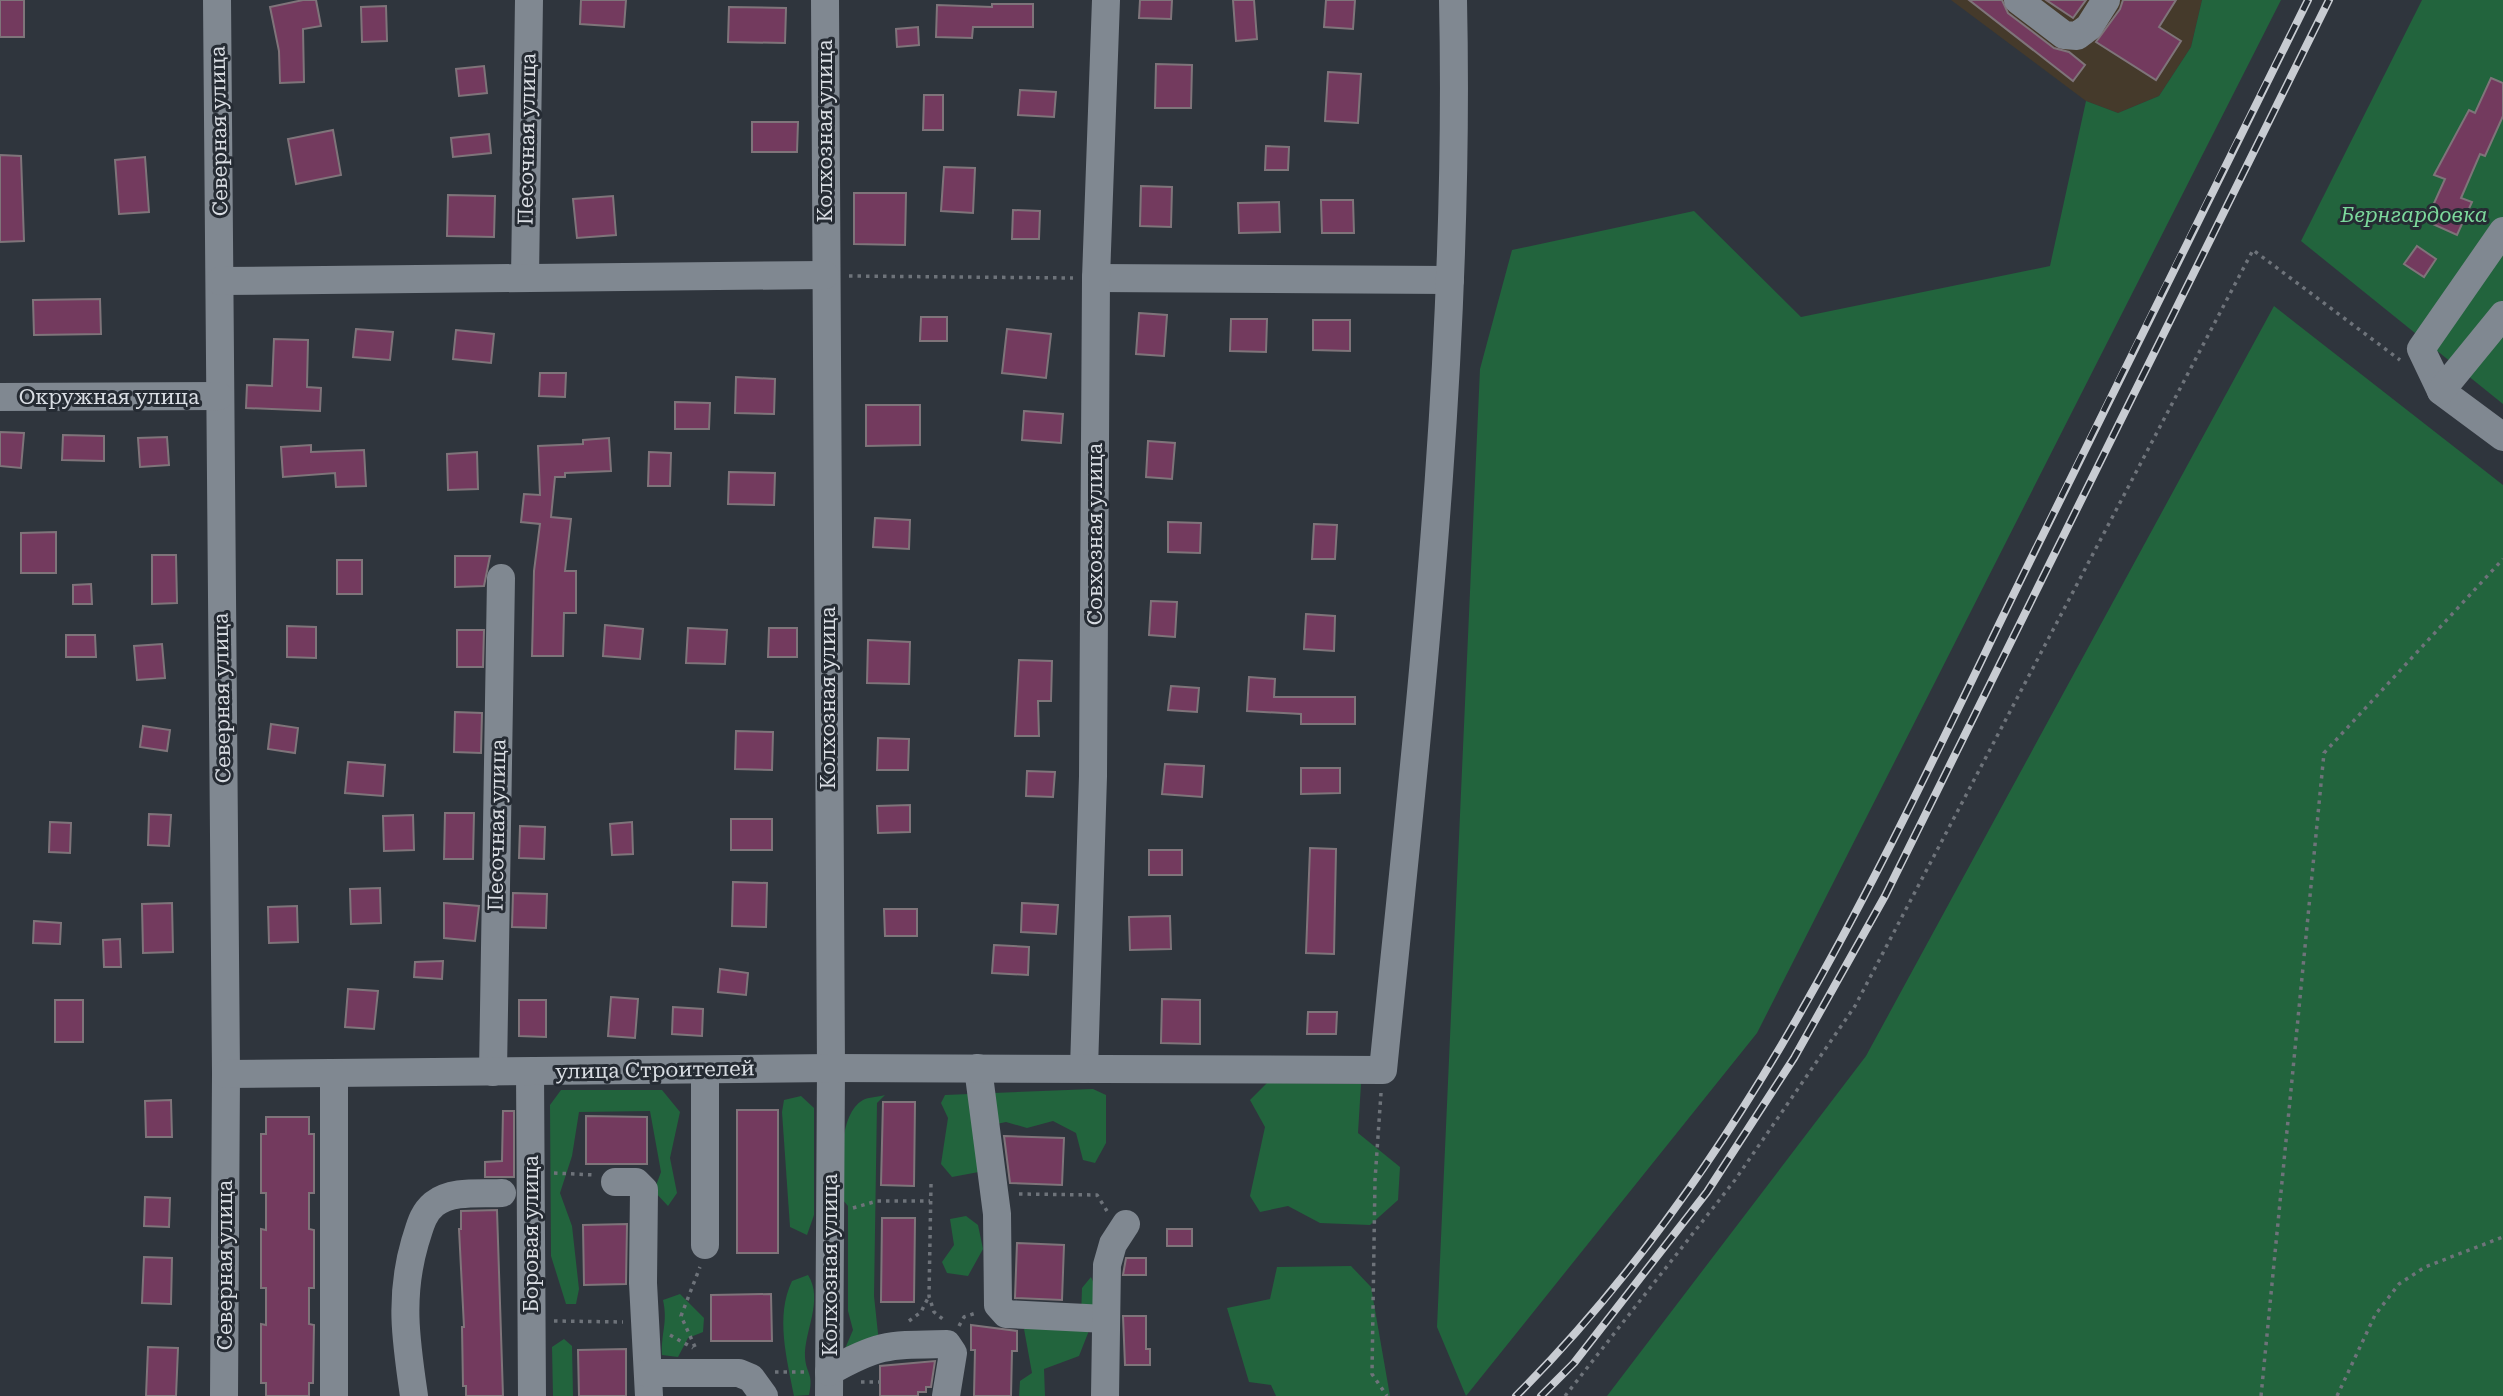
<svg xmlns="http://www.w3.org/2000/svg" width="2503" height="1396" viewBox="0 0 2503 1396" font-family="'Roboto Serif',serif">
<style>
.industrial{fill:#453a2b}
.green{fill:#22643d}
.building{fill:#733a5e;stroke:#7f747a;stroke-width:2}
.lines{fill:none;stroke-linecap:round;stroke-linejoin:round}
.path{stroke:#6e737a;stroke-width:3.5;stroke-dasharray:3.5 5;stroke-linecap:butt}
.minor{stroke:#808891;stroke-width:28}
.rail-casing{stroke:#c8ccd2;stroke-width:8}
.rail{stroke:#252b33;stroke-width:5;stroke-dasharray:16;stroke-linecap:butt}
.labels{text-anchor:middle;stroke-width:6;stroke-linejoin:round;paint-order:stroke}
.street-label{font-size:21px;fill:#d9dde3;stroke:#252b33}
.park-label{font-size:21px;font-style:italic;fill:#7cd89c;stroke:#252b33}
</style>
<rect width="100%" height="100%" fill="#2f353d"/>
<!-- industrial -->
<path class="industrial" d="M1951,0H2202L2191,47L2159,96L2118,113L2086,101Z"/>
<!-- green -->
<g class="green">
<path d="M2202,0H2281L1757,1033L1466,1396L1437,1327L1480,369L1512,250L1694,211L1801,317L2050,266L2086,101L2118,113L2159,96L2191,47Z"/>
<path d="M2422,0H2503V404L2301,241Z"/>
<path d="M2274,306L2503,485V1396H1607L1866,1056Z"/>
<path d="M1267,1083L1361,1084L1358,1133L1400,1167L1398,1200L1370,1225L1320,1223L1288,1206L1260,1212L1250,1196L1265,1127L1250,1100Z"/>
<path d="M1093,1089L1106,1095V1143L1095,1163L1083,1160L1076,1133L1053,1121L1027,1128L1006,1122L987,1126L984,1171L952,1177L941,1164L948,1118L941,1103L945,1095Z"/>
<path d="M561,1090H662L680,1112L670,1158L677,1193L668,1206L654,1191L661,1172L650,1111L579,1112L572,1156L560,1193L572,1226L579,1289L576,1304H566L551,1256L550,1105Z"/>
<path d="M885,1095L877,1103L874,1296L879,1343L841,1358L853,1330L848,1311V1206L837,1193C843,1166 838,1114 863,1100C868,1097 878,1097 885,1095Z"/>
<path d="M801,1096L814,1108V1215L807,1235L790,1227L782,1112L784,1100Z"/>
<path d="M966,1216L978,1225L983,1249L968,1276L947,1273L942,1262L954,1245L950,1219Z"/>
<path d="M1351,1266L1371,1287L1390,1396H1276L1271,1385L1249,1382L1227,1308L1270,1299L1277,1267Z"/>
<path d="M808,1275C824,1300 804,1331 805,1357C806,1374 814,1373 809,1395L794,1396C787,1359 775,1316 792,1281Z"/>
<path d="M1091,1277L1101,1300L1079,1356L1044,1369L1045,1396H1019L1020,1381L1032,1373L1024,1329L1046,1318H1081L1082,1288Z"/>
<path d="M680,1294L704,1318L703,1332L688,1338L678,1357L662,1355C661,1332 668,1323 663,1300Z"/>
<path d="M564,1339L572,1346L573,1396H553L552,1347Z"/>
</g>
<!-- building -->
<g class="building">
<rect x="0" y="0" width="24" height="37"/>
<path d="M303,0H316L321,26L303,29L304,82L280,83L279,51L270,7Z"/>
<path d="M581,0H626L624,27L580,24Z"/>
<path d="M1140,0H1172L1171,19L1139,18Z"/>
<path d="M1233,0H1254L1257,39L1236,41Z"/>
<path d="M1326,0H1355L1353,29L1324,27Z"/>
<path d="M1969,0H2002L2008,13L2054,48L2069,52L2085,65L2073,81Z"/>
<path d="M2046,0H2086L2073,18Z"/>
<path d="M2123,0H2176L2159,27L2181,41L2156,80L2096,42L2120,9Z"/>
<path d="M992,4H1033V27H973L972,38L936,37L937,5L992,7Z"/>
<path d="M386,6L387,41L362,42L361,7Z"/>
<path d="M729,7L786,8L785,43L728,42Z"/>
<path d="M918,27L919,45L897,47L896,29Z"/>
<path d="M1156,64L1192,65L1191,108H1155Z"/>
<path d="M484,66L487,93L459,96L456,69Z"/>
<path d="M1328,72L1361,74L1358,123L1325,121Z"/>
<path d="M2491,78L2503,83V116L2485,156L2480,154L2461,198L2472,202L2457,235L2426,221L2445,179L2434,175L2469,110L2475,113Z"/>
<path d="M1020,90L1056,92L1054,117L1018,115Z"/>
<path d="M924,95H943V130H923Z"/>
<path d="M752,122H798L797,152H752Z"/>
<path d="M333,130L341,175L296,184L288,139Z"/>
<path d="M489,134L491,153L453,157L451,138Z"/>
<path d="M1266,146L1289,147L1288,170H1265Z"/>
<path d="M0,155L21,156L24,241L0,242Z"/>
<path d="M145,157L149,212L119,214L115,160Z"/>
<path d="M944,167L975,168L973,213L941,211Z"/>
<path d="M1141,186L1172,187L1171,227L1140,226Z"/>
<path d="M854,193H906L905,245L854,244Z"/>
<path d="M448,195L495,196L494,237L447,236Z"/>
<path d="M613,196L616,235L577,238L573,199Z"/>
<path d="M1321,200H1353L1354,233H1322Z"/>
<path d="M1279,202L1280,232L1239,233L1238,203Z"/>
<path d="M1013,210L1040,211L1039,239H1012Z"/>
<path d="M2417,246L2436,259L2424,277L2404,264Z"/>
<path d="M100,299L101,334L34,335L33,300Z"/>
<path d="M1139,313L1167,315L1164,356L1136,354Z"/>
<path d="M921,317H947V341H920Z"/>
<path d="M1231,319H1267L1266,352L1230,351Z"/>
<path d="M1313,320H1350V351L1313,350Z"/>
<path d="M356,329L393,332L390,360L353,357Z"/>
<path d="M1007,329L1051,334L1046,378L1002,373Z"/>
<path d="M456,330L494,334L491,363L453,359Z"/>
<path d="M274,339L308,340L307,387L321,388L320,411L246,408L247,385L272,386Z"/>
<path d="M540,373H566L565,397L539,396Z"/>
<path d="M736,377L775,379L774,414L735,413Z"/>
<path d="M675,402L710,403L709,429H675Z"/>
<path d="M866,405H920V445L866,446Z"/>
<path d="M1024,411L1063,414L1061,443L1022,440Z"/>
<path d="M0,432L24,433L21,468L0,466Z"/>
<path d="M63,435L104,436V461L62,460Z"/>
<path d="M167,437L169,465L140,467L138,438Z"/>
<path d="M609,438L611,471L565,473V477H555L551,517L571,519L565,571H576V613H564L563,656H532L534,571L540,524L521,522L524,494L540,495L538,446L583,444V440Z"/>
<path d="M1148,441L1175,443L1172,479L1146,477Z"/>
<path d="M311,445V452L364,450L366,486L336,487L335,473L283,477L281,447Z"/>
<path d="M477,452L478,489L448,490L447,454Z"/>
<path d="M649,452L671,453L670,486H648Z"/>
<path d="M729,472L775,473L774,505L728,504Z"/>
<path d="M875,518L910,520L909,549L873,547Z"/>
<path d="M1168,522L1201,523L1200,553L1168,552Z"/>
<path d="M1314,524L1337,525L1335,559H1312Z"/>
<path d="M56,532V573H21V533Z"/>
<path d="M152,555H176L177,603L152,604Z"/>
<path d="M455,556H490L484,586L455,587Z"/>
<rect x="337" y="560" width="25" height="34"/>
<path d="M91,584L92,604H73V585Z"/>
<path d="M1151,601L1177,602L1175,637L1149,635Z"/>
<path d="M1306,614L1335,616L1334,651L1304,649Z"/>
<path d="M605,625L643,629L640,659L603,656Z"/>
<path d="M287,626L316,627V658L287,657Z"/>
<path d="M688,628L727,630L725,664L686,663Z"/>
<path d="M769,628H797V657H768Z"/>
<path d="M457,630H484L483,667H457Z"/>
<path d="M66,635H95L96,657H66Z"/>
<path d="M868,640L910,642L909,684L867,683Z"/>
<path d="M162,644L165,678L137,680L134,646Z"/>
<path d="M1019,660L1052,661L1051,701H1038L1039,736H1015Z"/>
<path d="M1249,677L1275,679L1274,697H1355V724H1301V714L1247,711Z"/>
<path d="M1171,686L1199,688L1197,712L1168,710Z"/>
<path d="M455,712L482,713L481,753L454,752Z"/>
<path d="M271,724L298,728L295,753L268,749Z"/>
<path d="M143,726L170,730L167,751L140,747Z"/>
<path d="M736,731L773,732L772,770L735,769Z"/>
<path d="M878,738L909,739L908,770H877Z"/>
<path d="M348,762L385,765L383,796L345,793Z"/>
<path d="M1165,764L1204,766L1202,797L1162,794Z"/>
<path d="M1301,768H1340V793L1301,794Z"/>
<path d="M1027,771L1055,772L1053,797L1026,796Z"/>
<path d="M910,805V832L878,833L877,806Z"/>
<path d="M445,813H474L473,859H444Z"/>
<path d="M149,814L171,815L169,846L148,845Z"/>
<path d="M413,815L414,850L384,851L383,816Z"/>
<rect x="731" y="819" width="41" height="31"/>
<path d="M50,822L71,823L70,853L49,852Z"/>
<path d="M632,822L633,854L612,855L610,824Z"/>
<path d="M520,826L545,827L544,859L519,858Z"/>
<path d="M1310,848L1336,849L1334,954L1306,953Z"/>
<rect x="1149" y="850" width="33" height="25"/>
<path d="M733,882L767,883L766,927L732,926Z"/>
<path d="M380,888L381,923L351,924L350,889Z"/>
<path d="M513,893L547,894L546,928L512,927Z"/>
<path d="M172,903L173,952L143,953L142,904Z"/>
<path d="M444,903L479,906L475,941L444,938Z"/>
<path d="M1022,903L1058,905L1056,934L1021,932Z"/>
<path d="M297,906L298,942L269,943L268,907Z"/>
<path d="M884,909H917V936H885Z"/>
<path d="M1170,916L1171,949L1130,950L1129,917Z"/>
<path d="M34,921L61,923L60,944L33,943Z"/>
<path d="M120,939L121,967H104L103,940Z"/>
<path d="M994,945L1029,947L1028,975L992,973Z"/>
<path d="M443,961L442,979L414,977L415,962Z"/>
<path d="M720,969L748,973L746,995L718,992Z"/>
<path d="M348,989L378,991L374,1029L345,1027Z"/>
<path d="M611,997L638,999L635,1038L608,1036Z"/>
<path d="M1162,999L1200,1000V1044L1161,1043Z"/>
<rect x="55" y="1000" width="28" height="42"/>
<path d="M519,1000H546V1037L519,1036Z"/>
<path d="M673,1007L703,1009L702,1036L672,1034Z"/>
<path d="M1308,1012H1337L1336,1034H1307Z"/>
<path d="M171,1100L172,1137H146L145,1101Z"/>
<path d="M883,1102H915L914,1186L881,1185Z"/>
<rect x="737" y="1110" width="41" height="143"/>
<path d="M503,1111H514V1177H485V1162L502,1161Z"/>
<path d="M586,1116L647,1117V1164H586Z"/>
<path d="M266,1117H309V1134H314V1193H309V1229L314,1230V1288H309V1324L314,1325L313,1383H309V1396H266V1383H261V1324L266,1325V1288H261V1229L266,1230V1193H261V1134H266Z"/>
<path d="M1004,1136L1064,1138L1062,1185L1010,1183Z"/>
<path d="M145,1197L170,1198L169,1227L144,1226Z"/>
<path d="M497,1210L503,1396H466V1386H463L462,1327H464L459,1229H461V1211Z"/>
<path d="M882,1218H915L914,1302H881Z"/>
<path d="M627,1224L626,1284L584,1285L583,1225Z"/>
<rect x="1167" y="1229" width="25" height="17"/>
<path d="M1017,1243L1064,1245L1062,1300L1015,1298Z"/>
<path d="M144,1257L172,1258L171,1304L142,1303Z"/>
<path d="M1126,1258H1146V1275H1123Z"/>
<path d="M771,1294L772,1341H711V1295Z"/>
<path d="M1123,1316H1146V1349H1150V1365H1125Z"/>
<path d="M971,1325L1017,1331V1351H1012L1011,1396H974L975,1350H971Z"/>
<path d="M148,1347L178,1348L176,1396H146Z"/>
<path d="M626,1349V1396H579L578,1350Z"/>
<path d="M935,1361L931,1387H926V1392H918V1396H880V1366Z"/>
</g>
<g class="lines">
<!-- path -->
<g class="path">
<path d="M849,276L1073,278"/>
<path d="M1381,1093L1375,1180L1372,1374L1387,1396"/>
<path d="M554,1173L595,1175"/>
<path d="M931,1184L929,1296L934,1312L944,1320"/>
<path d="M1019,1194L1097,1195L1107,1211"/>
<path d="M853,1208L877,1201H930"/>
<path d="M554,1321L623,1322"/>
<path d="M909,1321L921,1312L928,1298"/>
<path d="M959,1326L964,1317L976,1313"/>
<path d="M670,1335L693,1348"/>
<path d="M695,1347L681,1316L700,1267"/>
<path d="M775,1372H806"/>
<path d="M861,1382H880"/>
<path d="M1565,1396L1735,1180L1855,1006L2253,250L2400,360"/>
<path d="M2261,1396L2324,753L2503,559"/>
<path d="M2337,1396L2375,1315L2399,1284L2425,1267L2503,1237"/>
</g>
<!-- minor -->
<g class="minor">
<path d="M217,0L226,1074L224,1396"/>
<path d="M825,0L831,1068L829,1396"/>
<path d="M2018,0L2064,35L2077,36L2089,27L2106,0"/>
<path d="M2503,231L2421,349L2441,391L2503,437"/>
<path d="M525,278L529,0"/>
<path d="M1096,278L1450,280"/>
<path d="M220,281L825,275"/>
<path d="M2441,391L2503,315"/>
<path d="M0,397L219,396"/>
<path d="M978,1068L997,1214L998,1305L1006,1314L1106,1319"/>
<path d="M1084,1069L1093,776L1096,278L1106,0"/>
<path d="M493,1072L501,578"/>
<path d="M530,1072L532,1396"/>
<path d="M226,1074L831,1068L1383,1070C1419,715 1461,358 1453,0"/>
<path d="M615,1182H636L644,1190L643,1283L649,1396"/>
<path d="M705,1245V1070"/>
<path d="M829,1372C880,1343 890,1345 947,1344L953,1353L946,1396"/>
<path d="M648,1373H739L751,1378L764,1396"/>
<path d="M334,1396V1073"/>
<path d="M414,1396C406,1341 399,1297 415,1242C420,1227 422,1214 434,1204C452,1190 480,1194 502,1193"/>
<path d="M1105,1396L1107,1265L1113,1244L1126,1224"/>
</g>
<defs>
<g id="rail">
<path d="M1516,1396C1738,1175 1871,888 2006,610C2105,406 2206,203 2308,0"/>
<path d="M1541,1396L1574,1363L1707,1192L1794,1058L1885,896L2329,0"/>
</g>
</defs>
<!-- rail casing -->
<use href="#rail" class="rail-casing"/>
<!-- rail -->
<use href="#rail" class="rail"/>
</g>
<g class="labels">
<!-- street labels -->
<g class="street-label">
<text transform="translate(219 131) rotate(-91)" y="7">Северная улица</text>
<text transform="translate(825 131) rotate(-90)" y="7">Колхозная улица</text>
<text transform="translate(527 139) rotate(-89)" y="7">Песочная улица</text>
<text x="109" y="404">Окружная улица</text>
<text transform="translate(1095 534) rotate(-90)" y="7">Совхозная улица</text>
<text transform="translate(222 698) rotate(-91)" y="7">Северная улица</text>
<text transform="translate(828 698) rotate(-90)" y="7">Колхозная улица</text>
<text transform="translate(497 825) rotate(-89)" y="7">Песочная улица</text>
<text transform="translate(655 1070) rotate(-1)" y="7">улица Строителей</text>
<text transform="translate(531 1234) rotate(-90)" y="7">Боровая улица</text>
<text transform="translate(225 1265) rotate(-90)" y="7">Северная улица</text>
<text transform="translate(830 1265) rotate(-90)" y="7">Колхозная улица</text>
</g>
<!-- park labels -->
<g class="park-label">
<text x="2414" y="222">Бернгардовка</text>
</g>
</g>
</svg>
